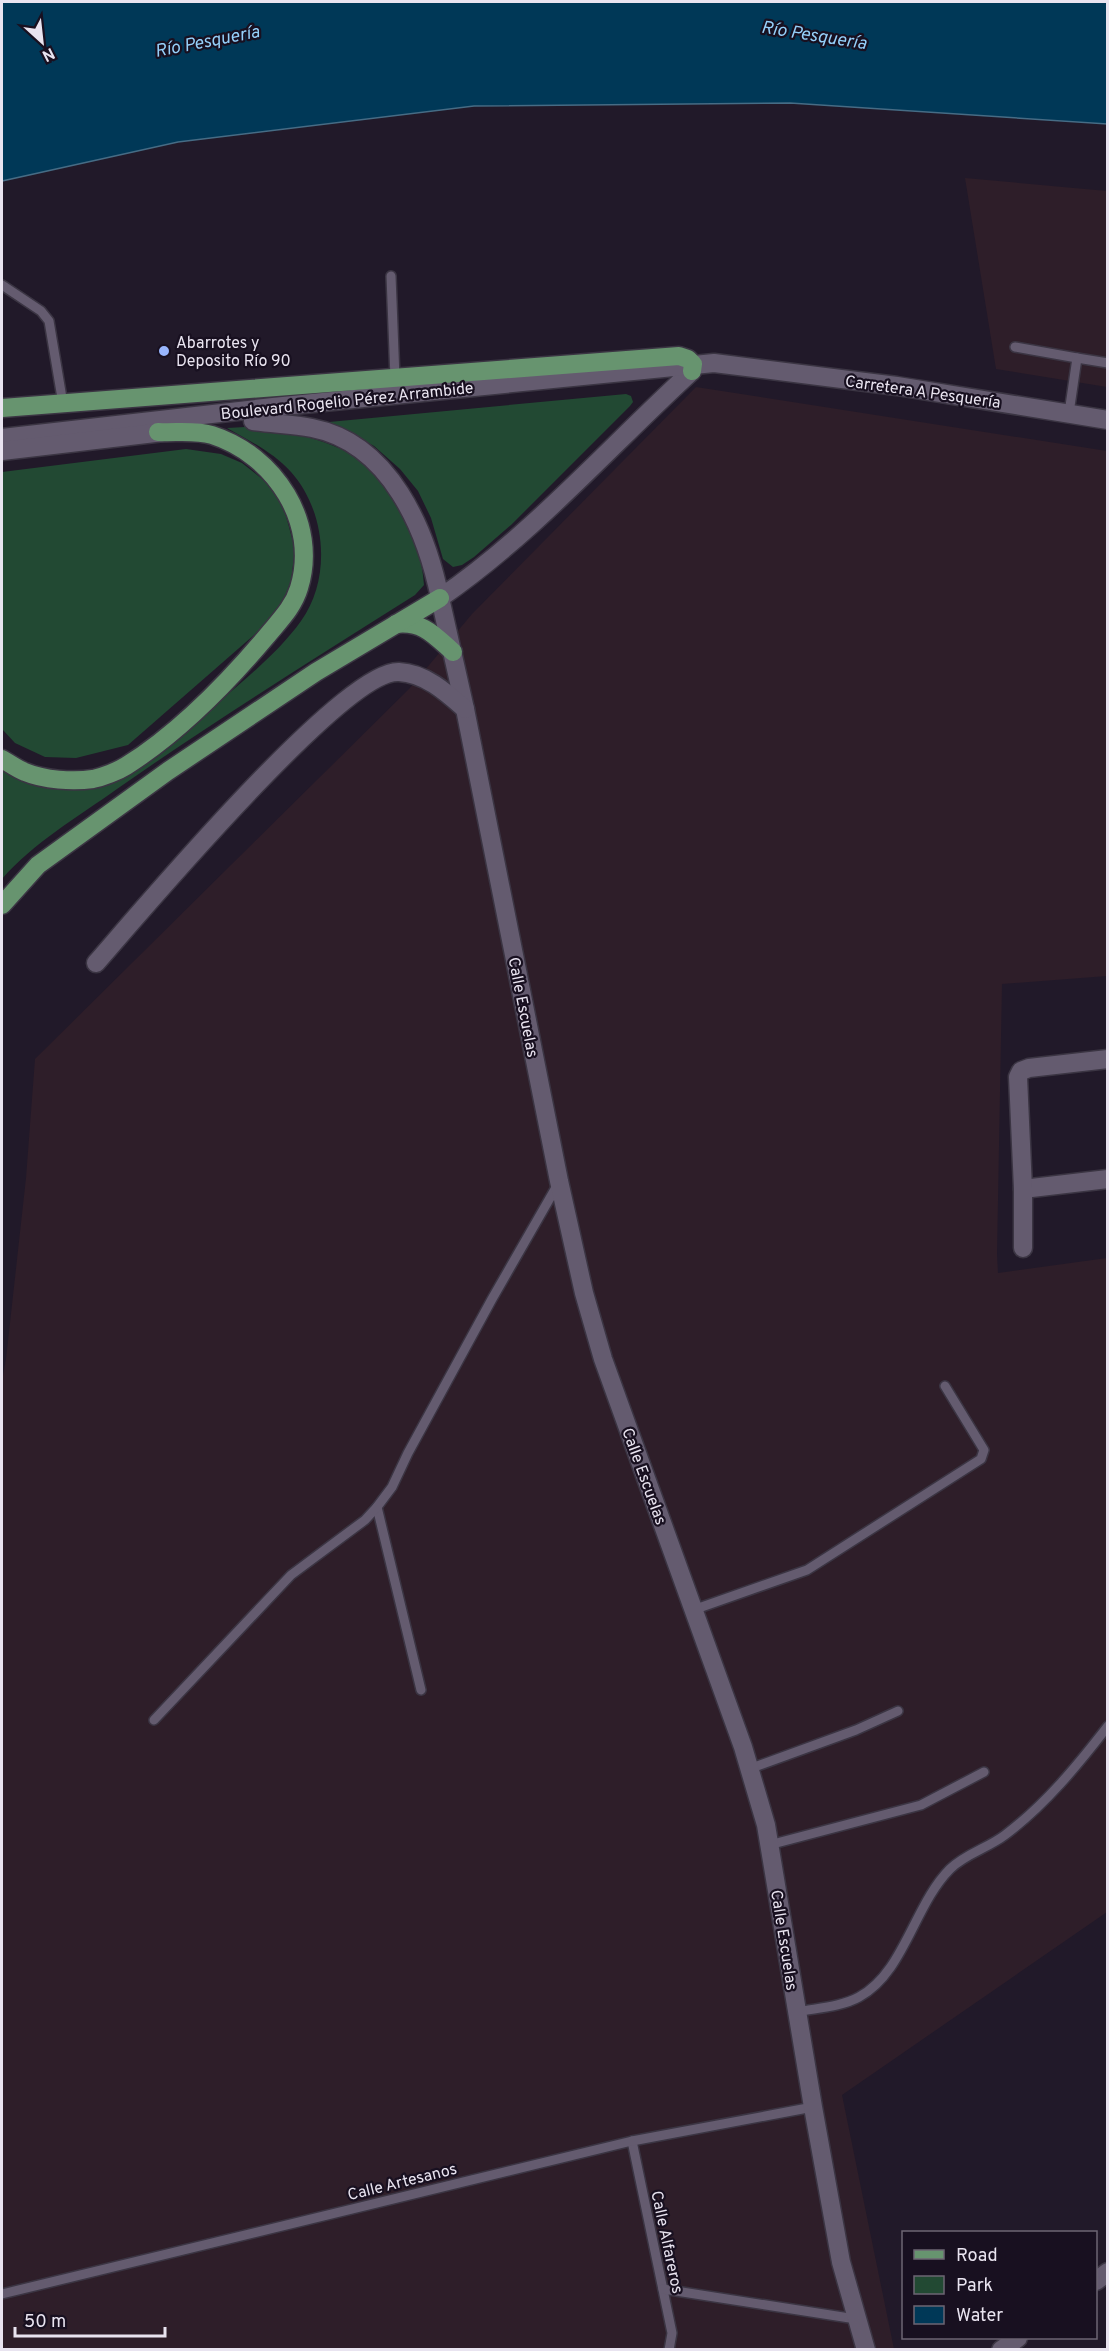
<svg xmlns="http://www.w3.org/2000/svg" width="1109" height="2351" viewBox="0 0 1109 2351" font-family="Overpass,sans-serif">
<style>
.industrial{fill:#2e1e29}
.green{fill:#224933}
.water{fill:#003857;stroke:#466c85;stroke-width:1.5}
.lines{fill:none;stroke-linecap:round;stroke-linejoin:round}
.lane-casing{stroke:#3b3543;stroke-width:12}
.street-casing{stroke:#3b3543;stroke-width:21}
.secondary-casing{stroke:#3b3543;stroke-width:21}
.primary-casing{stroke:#3b3543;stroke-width:21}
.lane{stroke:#645b6f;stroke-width:9}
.street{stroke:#645b6f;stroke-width:18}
.secondary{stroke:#645b6f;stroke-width:18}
.primary{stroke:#67946f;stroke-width:18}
.poi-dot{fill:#98b5fd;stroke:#181020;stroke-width:2}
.labels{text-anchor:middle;stroke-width:4.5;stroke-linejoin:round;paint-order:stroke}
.poi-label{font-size:16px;fill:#e9e4f0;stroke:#181020;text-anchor:start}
.street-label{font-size:16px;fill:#e9e4f0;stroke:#181020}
.water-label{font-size:18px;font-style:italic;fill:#95d0fa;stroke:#181020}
</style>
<rect width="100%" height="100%" fill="#211929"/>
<!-- industrial -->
<g class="industrial">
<path d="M965,178L1107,191V387L996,369Z"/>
<path d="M696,387L1107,451V976L1002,984L997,1254L998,1273L1107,1258V1912L842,2095L894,2349L2,2350V1381L6,1359L26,1178L35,1059L409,689L472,614Z"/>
</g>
<!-- green -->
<g class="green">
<path d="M626,394L631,396L633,402L630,406L511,525L474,557L462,565L453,567L443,559L431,518L418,491L400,469L374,446L329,422Z"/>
<path d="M245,427C281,428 343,442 370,467C402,497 421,541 424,585L415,595C314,659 214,721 117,789C78,817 33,843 2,879V767C30,770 59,774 88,777C96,778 107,781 115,779C154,767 187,731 217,704C246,678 278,653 301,621C332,578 326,511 291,472C274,453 250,441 227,428Z"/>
<path d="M186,449L221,454L242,463L270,485L283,505L295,549L291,581L282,604L262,628L128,745L76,758L45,757L15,743L2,729V472Z"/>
</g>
<!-- water -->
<path class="water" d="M2,2H1107V124L790,103L474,106L178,142L2,181Z"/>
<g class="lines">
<defs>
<g id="lane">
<path d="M391,276L395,378"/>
<path d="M2,285L41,311L49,321L63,404"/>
<path d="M1015,347L1077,358"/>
<path d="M1069,413L1077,358L1108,363"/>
<path d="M377,1507L421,1690"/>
<path d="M693,1610L807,1570L981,1459L984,1450L945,1386"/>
<path d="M154,1720L291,1575L365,1520L377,1507L392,1487L408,1453L492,1299L558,1184"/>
<path d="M749,1769L856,1730L898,1711"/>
<path d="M769,1845L921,1805L984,1772"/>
<path d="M797,2012C816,2008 841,2007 859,1997C904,1973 914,1905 950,1869C965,1854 988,1848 1005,1835C1045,1805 1077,1766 1108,1726"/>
<path d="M632,2141L672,2333L669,2350"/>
<path d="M663,2289L856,2319"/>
<path d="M2,2294L632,2141L813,2107"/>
</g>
<g id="street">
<path d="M440,598L465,709L559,1181L584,1293L603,1359L743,1747L766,1825L813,2107L841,2262L866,2350"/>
<path d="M96,963C139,914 344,669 399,672C425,673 447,693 465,709"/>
<path d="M1023,1189L1108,1179"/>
<path d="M1023,1248V1189L1018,1077L1021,1071L1029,1068L1108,1059"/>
<path d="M1096,2281L1108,2272"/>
<path d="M1001,2350L1018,2338"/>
</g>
<g id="secondary">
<path d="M253,421C273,424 293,424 312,428C390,443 426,530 440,598C533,534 609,447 692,371"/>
<path d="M2,438L273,407L714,363L897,386L1108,420"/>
<path d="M2,451L172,431"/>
</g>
<g id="primary">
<path d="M2,408L679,356L688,359L693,364L692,371"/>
<path d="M396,624C423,621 434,635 453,652"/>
<path d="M2,759C9,763 17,769 25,772C44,780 73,782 93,779C103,777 118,771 126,766C177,734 228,682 266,637C279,621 293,608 299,588C319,523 275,455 212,435C196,430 175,433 158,432"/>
<path d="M2,905L38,865L168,771L316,672L440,598"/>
</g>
</defs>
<!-- lane casing -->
<use href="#lane" class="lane-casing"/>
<!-- street casing -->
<use href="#street" class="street-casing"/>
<!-- secondary casing -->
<use href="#secondary" class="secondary-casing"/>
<!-- primary casing -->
<use href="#primary" class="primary-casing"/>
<!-- lane -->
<use href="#lane" class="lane"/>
<!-- street -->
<use href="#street" class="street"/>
<!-- secondary -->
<use href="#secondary" class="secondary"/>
<!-- primary -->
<use href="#primary" class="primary"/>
</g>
<!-- markers -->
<circle class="poi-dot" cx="164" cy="351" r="6"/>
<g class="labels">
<!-- poi labels -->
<g class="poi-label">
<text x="176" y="348">Abarrotes y<tspan x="176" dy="18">Deposito Río 90</tspan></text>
</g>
<!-- street labels -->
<g class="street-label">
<text transform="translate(923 391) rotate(8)" y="6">Carretera A Pesquería</text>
<text transform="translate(347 400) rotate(-6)" y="6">Boulevard Rogelio Pérez Arrambide</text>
<text transform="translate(524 1007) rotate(79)" y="6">Calle Escuelas</text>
<text transform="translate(645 1476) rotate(70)" y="6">Calle Escuelas</text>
<text transform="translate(785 1940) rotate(81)" y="6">Calle Escuelas</text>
<text transform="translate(402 2181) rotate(-14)" y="6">Calle Artesanos</text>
<text transform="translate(668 2242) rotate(78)" y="6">Calle Alfareros</text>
</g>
<!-- water labels -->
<g class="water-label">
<text transform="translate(814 35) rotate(9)" y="6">Río Pesquería</text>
<text transform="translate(207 41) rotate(-11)" y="6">Río Pesquería</text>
</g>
</g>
<!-- border -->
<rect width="1109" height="2351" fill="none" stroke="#e9e4f0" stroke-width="6"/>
<!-- legend -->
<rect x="902" y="2231" width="195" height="108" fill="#181020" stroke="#6c6573" stroke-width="1.5"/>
<rect x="914" y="2250" width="30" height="9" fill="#67946f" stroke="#6c6573" stroke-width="1.5"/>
<text x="956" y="2261" font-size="18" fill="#e9e4f0">Road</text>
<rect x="914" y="2276" width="30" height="18" fill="#224933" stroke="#6c6573" stroke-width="1.5"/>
<text x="956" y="2291" font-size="18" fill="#e9e4f0">Park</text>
<rect x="914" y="2306" width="30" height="18" fill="#003857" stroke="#6c6573" stroke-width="1.5"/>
<text x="956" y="2321" font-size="18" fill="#e9e4f0">Water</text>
<!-- north arrow -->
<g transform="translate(42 42) rotate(153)" stroke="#181020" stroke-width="4.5" paint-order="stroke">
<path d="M0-4.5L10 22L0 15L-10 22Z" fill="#e9e4f0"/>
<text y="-9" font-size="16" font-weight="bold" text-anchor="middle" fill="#e9e4f0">N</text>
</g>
<!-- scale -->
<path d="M15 2327v9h150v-9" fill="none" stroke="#e9e4f0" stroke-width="3"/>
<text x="24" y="2327" font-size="18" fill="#e9e4f0" stroke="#181020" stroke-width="4.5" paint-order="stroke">50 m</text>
</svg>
